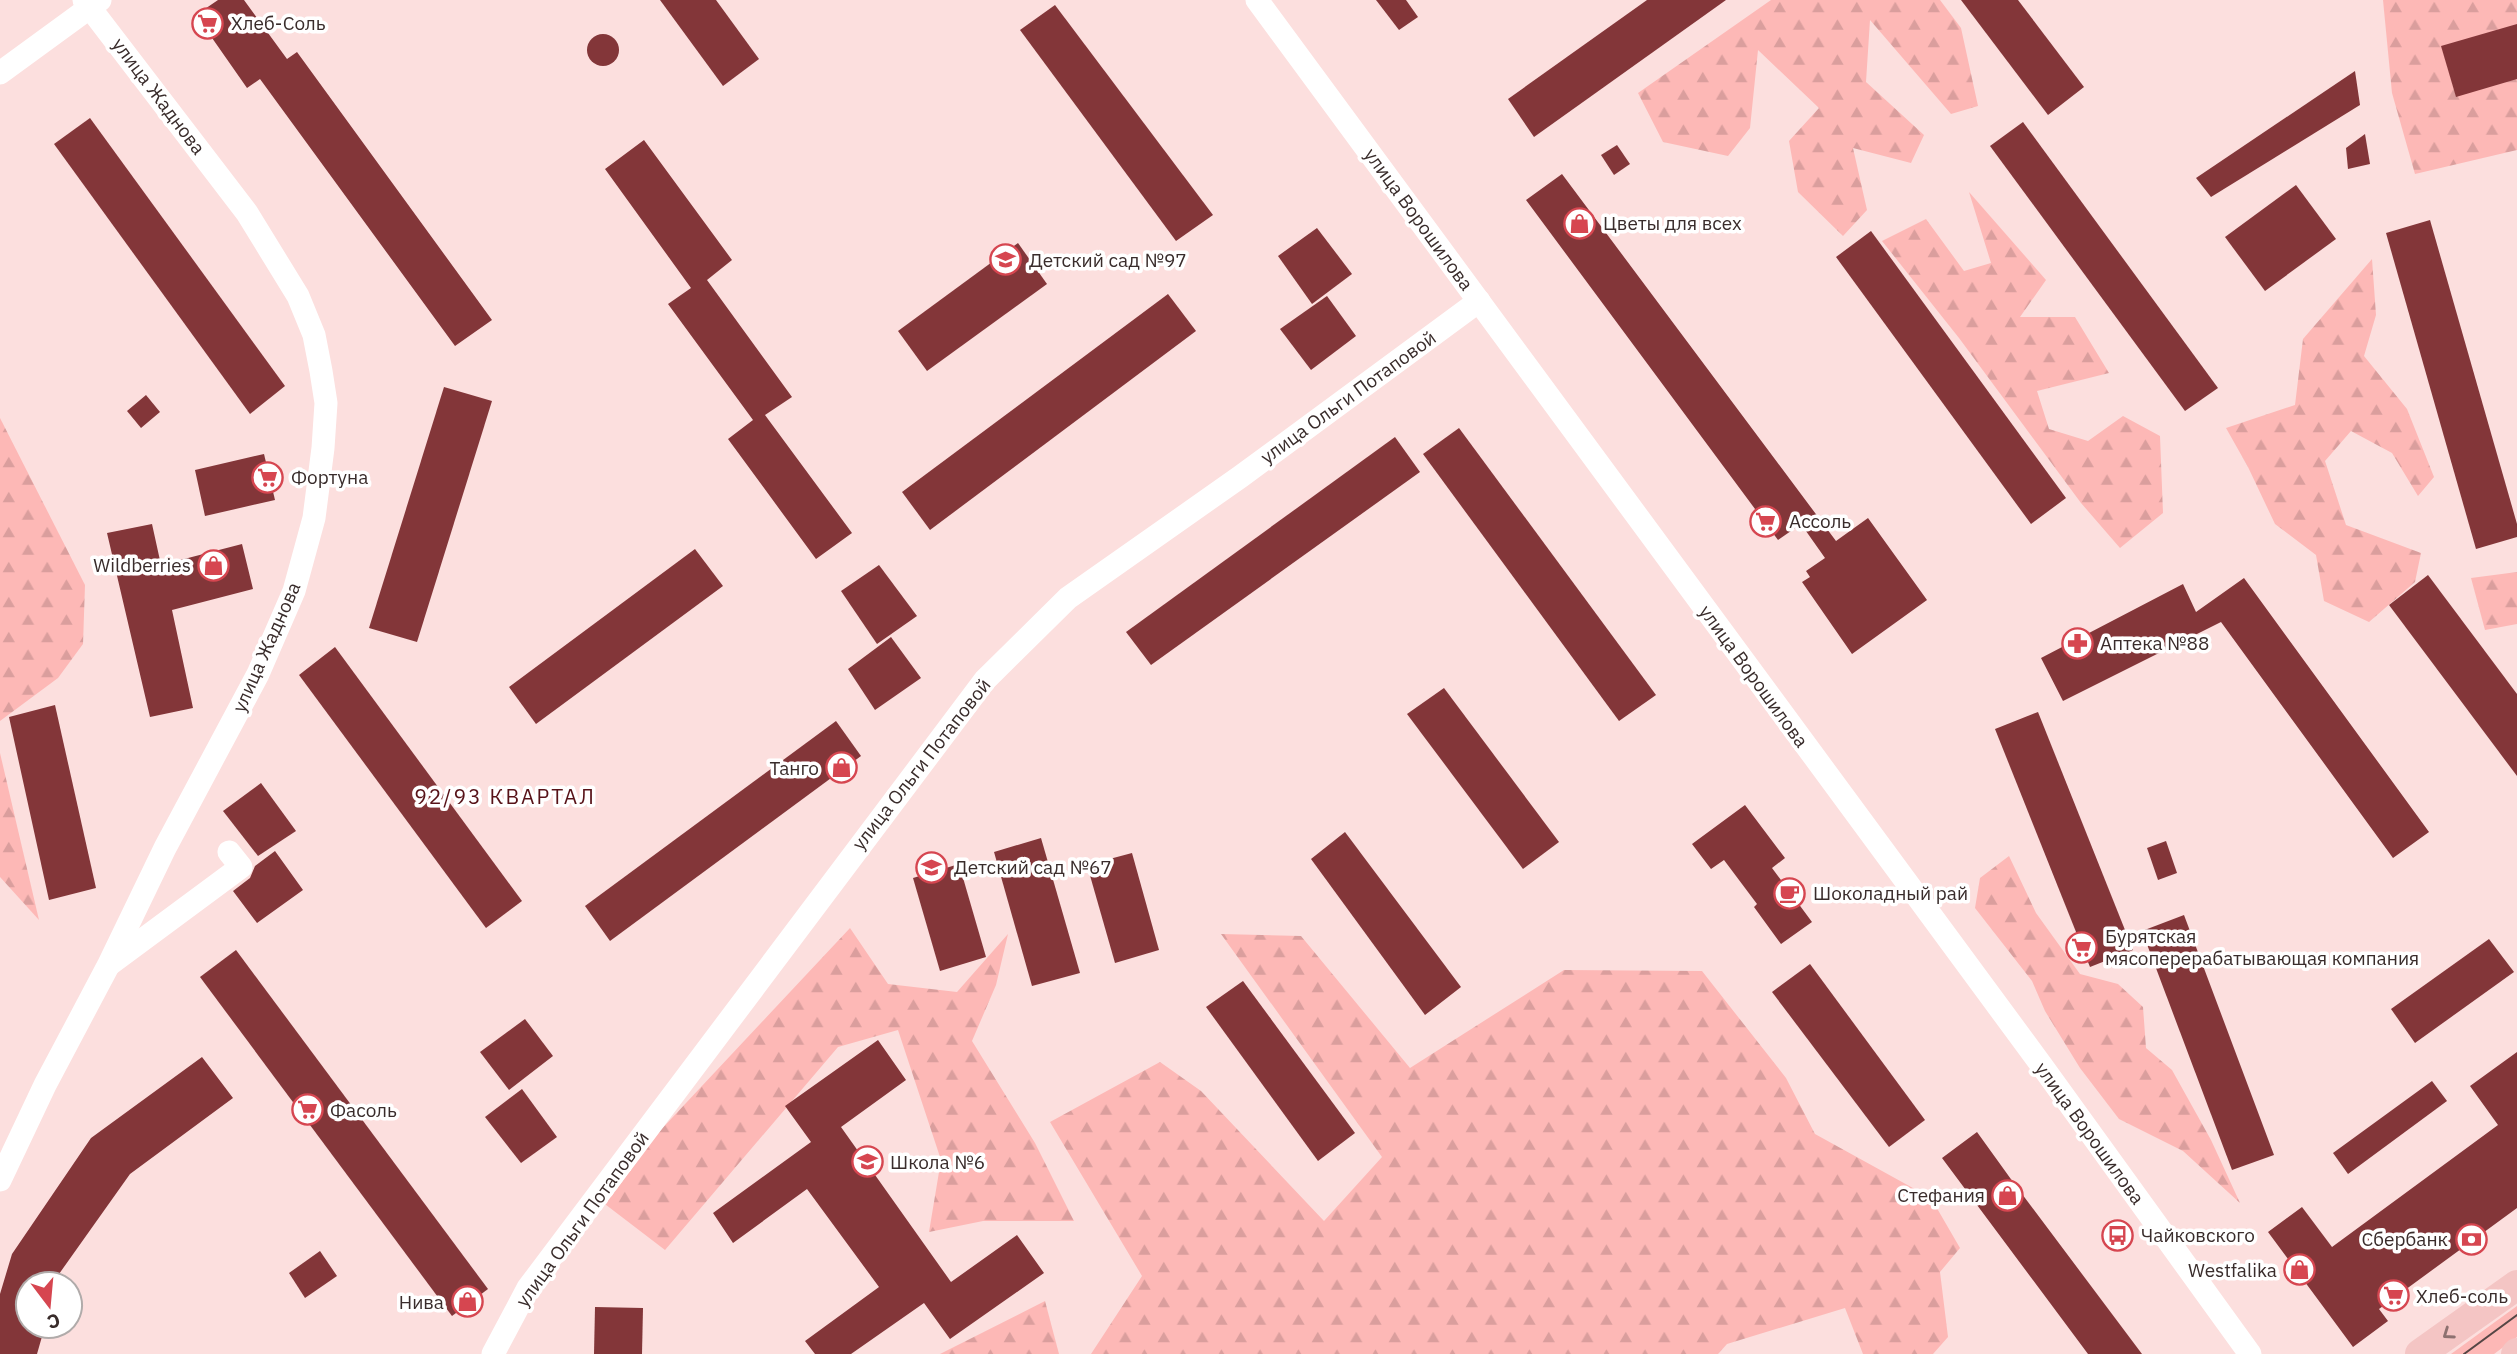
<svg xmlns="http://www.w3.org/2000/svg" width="2517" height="1354" viewBox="0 0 2517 1354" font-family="'IBM Plex Sans',sans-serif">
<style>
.grass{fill:#fdb8b6}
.forest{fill:url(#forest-firs)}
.building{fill:#833639}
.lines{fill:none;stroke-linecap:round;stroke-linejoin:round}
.minor{stroke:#fff;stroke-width:23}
.major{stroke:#f4c5c4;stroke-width:30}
.tram{stroke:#564645;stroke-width:2}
.oneway{stroke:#8d7170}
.labels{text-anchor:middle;stroke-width:7;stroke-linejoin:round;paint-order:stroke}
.poi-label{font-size:19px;fill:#392c2b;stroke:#fff;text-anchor:start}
.street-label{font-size:19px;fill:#392c2b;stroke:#fff}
.neighbourhood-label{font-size:21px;letter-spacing:2px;fill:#571218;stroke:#fff}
</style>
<defs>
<pattern id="forest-firs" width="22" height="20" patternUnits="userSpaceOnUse" patternTransform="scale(1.75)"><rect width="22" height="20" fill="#fdb8b6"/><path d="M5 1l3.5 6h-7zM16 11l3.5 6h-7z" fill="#da9e9d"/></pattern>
</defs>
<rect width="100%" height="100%" fill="#fcdfde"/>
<!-- grass -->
<path class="grass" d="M2517,1306V1337L2494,1354H2451Z"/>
<!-- forest -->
<g class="forest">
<path d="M1771,0H1940L1961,28L1978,106L1951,114L1870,20L1866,82L1924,135L1911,163L1853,148L1867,210L1843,236L1798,192L1789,141L1819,108L1758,50L1750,128L1728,156L1663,142L1638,93Z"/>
<path d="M2383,0H2517V150L2415,174L2392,93Z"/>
<path d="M1969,192L2046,280L2020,317H2075L2109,373L2037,391L2049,429L2088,441L2123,416L2160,436L2163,513L2120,548L2081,503L1959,338L1882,241L1926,219L1964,271L1991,263Z"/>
<path d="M2372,259L2376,315L2364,356L2407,409L2434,477L2418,496L2392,453L2351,431L2325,461L2346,525L2421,553L2415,582L2369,622L2324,601L2316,555L2275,524L2248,467L2226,428L2295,405L2303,339Z"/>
<path d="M0,418L85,585L83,644L58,678L0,721Z"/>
<path d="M2517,572V624L2485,630L2471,578Z"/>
<path d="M0,753L39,920L0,877Z"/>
<path d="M2009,856L2036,913L2080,974L2118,984L2143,1007L2146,1048L2172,1070L2211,1140L2240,1203L2183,1151L2119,1119L2080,1068L2045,1011L2032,981L1975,908L1980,878Z"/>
<path d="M850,928L888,984L957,992L1008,934L996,985L972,1041L1035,1143L1074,1221H983L929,1232L941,1160L898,1030L838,1047L665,1250L597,1198Z"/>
<path d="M1221,934L1301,936L1410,1068L1564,970L1702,971L1786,1078L1815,1134L1931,1198L1960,1248L1940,1272L1948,1337L1933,1354H1863L1845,1308L1727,1344L1718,1354H1091L1142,1276L1050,1122L1160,1062L1201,1091L1324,1221L1382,1157Z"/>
<path d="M1045,1301L1059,1354H940Z"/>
</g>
<!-- building -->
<g class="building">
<path d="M218,0H244L287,59L297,52L492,320L455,346L260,79L247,88L196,15Z"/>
<path d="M660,0H716L759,59L723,86Z"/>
<path d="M1376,0H1406L1418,17L1399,30Z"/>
<path d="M1647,0H1726L1534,137L1508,99Z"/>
<path d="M1961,0H2018L2084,87L2048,115Z"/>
<path d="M1055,5L1213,215L1176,241L1020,30Z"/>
<path d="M2517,24V79L2456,97L2441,46Z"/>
<circle cx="603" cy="50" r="16"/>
<path d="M2355,71L2360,105L2211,197L2196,178Z"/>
<path d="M90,118L285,386L250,414L54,144Z"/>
<path d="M2023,122L2218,388L2185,411L1990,146Z"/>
<path d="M2365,134L2370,164L2348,169L2346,148Z"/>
<path d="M644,140L732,260L707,280L792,397L765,415L852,533L816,559L728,439L753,420L668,304L691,288L605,169Z"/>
<path d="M1617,145L1630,164L1614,175L1601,155Z"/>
<path d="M1562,174L1836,541L1868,518L1927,600L1852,654L1802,582L1810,577L1806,571L1825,558L1801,524L1778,540L1526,200Z"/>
<path d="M2296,185L2336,239L2265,291L2225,237Z"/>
<path d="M2430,220L2517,524V537L2476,549L2386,233Z"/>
<path d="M1317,228L1352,274L1312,304L1278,256Z"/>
<path d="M1871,231L2066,498L2031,524L1836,257Z"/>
<path d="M1018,243L1047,284L927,371L898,331Z"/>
<path d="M1168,294L1196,331L930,530L902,492Z"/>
<path d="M1327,296L1356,336L1311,370L1280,329Z"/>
<path d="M444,387L492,401L417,642L369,628Z"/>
<path d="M146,395L160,412L141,428L127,411Z"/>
<path d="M1459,428L1656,695L1619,721L1423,454Z"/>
<path d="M1395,437L1420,472L1151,665L1126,632Z"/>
<path d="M264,454L275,500L205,516L195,470Z"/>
<path d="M152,524L161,565L242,544L253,589L172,610L193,708L150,717L107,533Z"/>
<path d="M695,549L723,586L536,724L509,687Z"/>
<path d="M879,565L917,616L877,644L841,591Z"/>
<path d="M2428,575L2517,694V776L2389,605Z"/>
<path d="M2244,578L2429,832L2393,858L2221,622L2063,701L2041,658L2183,584L2196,612Z"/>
<path d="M891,637L921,678L875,710L848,669Z"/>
<path d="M335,647L522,901L486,928L299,675Z"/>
<path d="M1444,688L1559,842L1523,869L1407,714Z"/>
<path d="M55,705L96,888L49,900L9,717Z"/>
<path d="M2038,712L2133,950L2090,967L1995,729Z"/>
<path d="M836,721L861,756L610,941L585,906Z"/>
<path d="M261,783L296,831L258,856L223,811Z"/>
<path d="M1745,805L1785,858L1772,868L1812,922L1781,944L1754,907L1757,904L1724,860L1711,869L1692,844Z"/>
<path d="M1345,832L1461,987L1425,1015L1311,859Z"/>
<path d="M1041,838L1080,973L1032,986L994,852Z"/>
<path d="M2166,841L2177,873L2158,880L2147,848Z"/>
<path d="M275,851L303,890L257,923L233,891L250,878L255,866Z"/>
<path d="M1132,853L1159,950L1115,963L1087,865Z"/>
<path d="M959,864L986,957L940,971L913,878Z"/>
<path d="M2184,915L2274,1155L2232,1170L2142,931Z"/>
<path d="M2489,939L2514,972L2415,1043L2391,1009Z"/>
<path d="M236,950L488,1289L452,1316L200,977Z"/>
<path d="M1810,964L1925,1120L1889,1147L1772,992Z"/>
<path d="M1243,981L1355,1133L1318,1161L1206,1007Z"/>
<path d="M525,1019L553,1056L509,1090L480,1052Z"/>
<path d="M878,1040L906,1080L841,1127L951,1282L1017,1235L1044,1273L950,1339L924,1303L851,1354H815L805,1341L879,1287L807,1189L733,1243L713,1213L811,1142L785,1106Z"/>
<path d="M2517,1052V1208L2379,1309L2388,1321L2353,1347L2268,1232L2302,1207L2332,1247L2498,1125L2470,1086Z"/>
<path d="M202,1057L233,1098L130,1174L59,1274L57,1284H28V1326H45L37,1354H0V1294L12,1254L91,1138Z"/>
<path d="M2432,1081L2447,1101L2348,1174L2333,1153Z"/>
<path d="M522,1089L557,1137L521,1163L485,1117Z"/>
<path d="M1977,1132L2013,1182L2142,1354H2088L1942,1158Z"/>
<path d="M320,1251L337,1276L305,1298L289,1273Z"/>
<path d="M595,1307L643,1308L642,1354H594Z"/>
</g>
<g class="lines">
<!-- minor -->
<g class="minor">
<path d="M1257,0L2042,1066L2250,1354"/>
<path d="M0,73L100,0"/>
<path d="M110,964L241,867L229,852"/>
<path d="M0,1180L45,1085L108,966L165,848L258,674L294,591L314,518L323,448L326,403L321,371L314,335L298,296L247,213L84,0"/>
<path d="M493,1354L528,1288L985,680L1068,598L1240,477L1479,301"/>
</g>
<!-- major -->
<g class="major">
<path d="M2420,1354L2517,1285"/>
<path d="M2516,1354L2517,1353"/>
</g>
<!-- tram -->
<path class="tram" d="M2464,1354L2517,1315"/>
</g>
<!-- one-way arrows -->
<defs><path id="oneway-chevron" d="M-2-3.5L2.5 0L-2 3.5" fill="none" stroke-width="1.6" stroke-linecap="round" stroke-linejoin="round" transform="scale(1.75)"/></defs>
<use class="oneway" href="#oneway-chevron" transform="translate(2448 1334) rotate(145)"/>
<!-- icons -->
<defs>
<symbol id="supermarket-ring" viewBox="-11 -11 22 22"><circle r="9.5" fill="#fff" stroke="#d64650" stroke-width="1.5"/><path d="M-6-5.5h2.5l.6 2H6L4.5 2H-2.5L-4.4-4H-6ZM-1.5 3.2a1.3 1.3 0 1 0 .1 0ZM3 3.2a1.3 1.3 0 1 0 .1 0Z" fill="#d64650"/></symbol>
<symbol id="shop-ring" viewBox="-11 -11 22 22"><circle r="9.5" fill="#fff" stroke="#d64650" stroke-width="1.5"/><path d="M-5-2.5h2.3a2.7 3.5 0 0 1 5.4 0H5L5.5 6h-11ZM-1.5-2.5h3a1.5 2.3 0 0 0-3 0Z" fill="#d64650"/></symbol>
<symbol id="school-ring" viewBox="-11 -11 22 22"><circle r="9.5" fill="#fff" stroke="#d64650" stroke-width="1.5"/><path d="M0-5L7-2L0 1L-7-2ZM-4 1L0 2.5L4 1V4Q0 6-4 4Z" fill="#d64650"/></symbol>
<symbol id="pharmacy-ring" viewBox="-11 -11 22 22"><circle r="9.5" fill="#fff" stroke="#d64650" stroke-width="1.5"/><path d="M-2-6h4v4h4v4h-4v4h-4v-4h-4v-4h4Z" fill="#d64650"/></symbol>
<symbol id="cafe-ring" viewBox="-11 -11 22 22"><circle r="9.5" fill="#fff" stroke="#d64650" stroke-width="1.5"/><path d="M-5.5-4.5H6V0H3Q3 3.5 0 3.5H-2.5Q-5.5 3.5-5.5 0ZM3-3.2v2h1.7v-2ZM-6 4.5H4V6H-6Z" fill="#d64650"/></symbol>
<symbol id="bus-ring" viewBox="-11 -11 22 22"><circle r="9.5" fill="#fff" stroke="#d64650" stroke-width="1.5"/><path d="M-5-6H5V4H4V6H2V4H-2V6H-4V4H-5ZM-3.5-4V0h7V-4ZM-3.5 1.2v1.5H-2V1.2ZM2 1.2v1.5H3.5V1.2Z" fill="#d64650"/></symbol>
<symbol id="bank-ring" viewBox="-11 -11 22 22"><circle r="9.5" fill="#fff" stroke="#d64650" stroke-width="1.5"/><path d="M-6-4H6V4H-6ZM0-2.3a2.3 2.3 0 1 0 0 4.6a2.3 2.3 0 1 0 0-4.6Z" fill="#d64650"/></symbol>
</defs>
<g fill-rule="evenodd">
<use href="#supermarket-ring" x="190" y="6" width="35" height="35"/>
<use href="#shop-ring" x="1562" y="206" width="35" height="35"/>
<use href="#school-ring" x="988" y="242" width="35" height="35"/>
<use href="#supermarket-ring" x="250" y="460" width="35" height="35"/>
<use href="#supermarket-ring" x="1748" y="504" width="35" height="35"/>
<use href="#shop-ring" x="196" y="548" width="35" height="35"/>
<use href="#pharmacy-ring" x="2060" y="626" width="35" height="35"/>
<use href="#shop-ring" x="824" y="750" width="35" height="35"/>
<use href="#school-ring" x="914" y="850" width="35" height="35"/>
<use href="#cafe-ring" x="1772" y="876" width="35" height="35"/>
<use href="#supermarket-ring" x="2064" y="930" width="35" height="35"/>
<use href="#supermarket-ring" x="290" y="1092" width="35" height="35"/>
<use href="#school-ring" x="850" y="1144" width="35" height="35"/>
<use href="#shop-ring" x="1990" y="1178" width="35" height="35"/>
<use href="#bus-ring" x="2100" y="1218" width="35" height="35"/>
<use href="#bank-ring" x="2454" y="1222" width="35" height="35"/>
<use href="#shop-ring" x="2282" y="1252" width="35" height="35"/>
<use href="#supermarket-ring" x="2376" y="1278" width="35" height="35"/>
<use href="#shop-ring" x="450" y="1284" width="35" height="35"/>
</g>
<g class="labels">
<!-- poi labels -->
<g class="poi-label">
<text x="231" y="30">Хлеб-Соль</text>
<text x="1603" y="230">Цветы для всех</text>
<text x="1029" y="267">Детский сад №97</text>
<text x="291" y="484">Фортуна</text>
<text x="1789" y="528">Ассоль</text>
<text x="191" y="572" text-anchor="end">Wildberries</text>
<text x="2100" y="650">Аптека №88</text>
<text x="819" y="775" text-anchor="end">Танго</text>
<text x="954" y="874">Детский сад №67</text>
<text x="1813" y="900">Шоколадный рай</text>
<text x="2105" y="943">Бурятская<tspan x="2105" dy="22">мясоперерабатывающая компания</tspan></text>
<text x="330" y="1117">Фасоль</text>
<text x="890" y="1169">Школа №6</text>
<text x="1985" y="1202" text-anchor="end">Стефания</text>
<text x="2141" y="1242">Чайковского</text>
<text x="2448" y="1246" text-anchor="end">Сбербанк</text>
<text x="2277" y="1277" text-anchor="end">Westfalika</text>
<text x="2416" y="1303">Хлеб-соль</text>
<text x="444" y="1309" text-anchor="end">Нива</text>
</g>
<!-- street labels -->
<g class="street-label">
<text transform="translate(159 96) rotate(53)" y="7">улица Жаднова</text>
<text transform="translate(1419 219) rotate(54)" y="7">улица Ворошилова</text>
<text transform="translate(1348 397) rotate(-36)" y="7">улица Ольги Потаповой</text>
<text transform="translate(266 647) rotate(-66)" y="7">улица Жаднова</text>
<text transform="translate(1754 676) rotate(54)" y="7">улица Ворошилова</text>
<text transform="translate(921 764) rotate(-52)" y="7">улица Ольги Потаповой</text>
<text transform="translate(2090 1133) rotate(54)" y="7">улица Ворошилова</text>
<text transform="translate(582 1219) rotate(-54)" y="7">улица Ольги Потаповой</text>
</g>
<!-- neighbourhood labels -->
<g class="neighbourhood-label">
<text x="505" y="804">92/93 КВАРТАЛ</text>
</g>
</g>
<!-- north arrow -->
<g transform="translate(49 1305) rotate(164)"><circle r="33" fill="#ffffff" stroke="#b0abaa" stroke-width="2"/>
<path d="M0-5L12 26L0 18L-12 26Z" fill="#d64650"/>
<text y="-10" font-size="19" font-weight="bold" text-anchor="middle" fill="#392c2b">С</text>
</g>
</svg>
